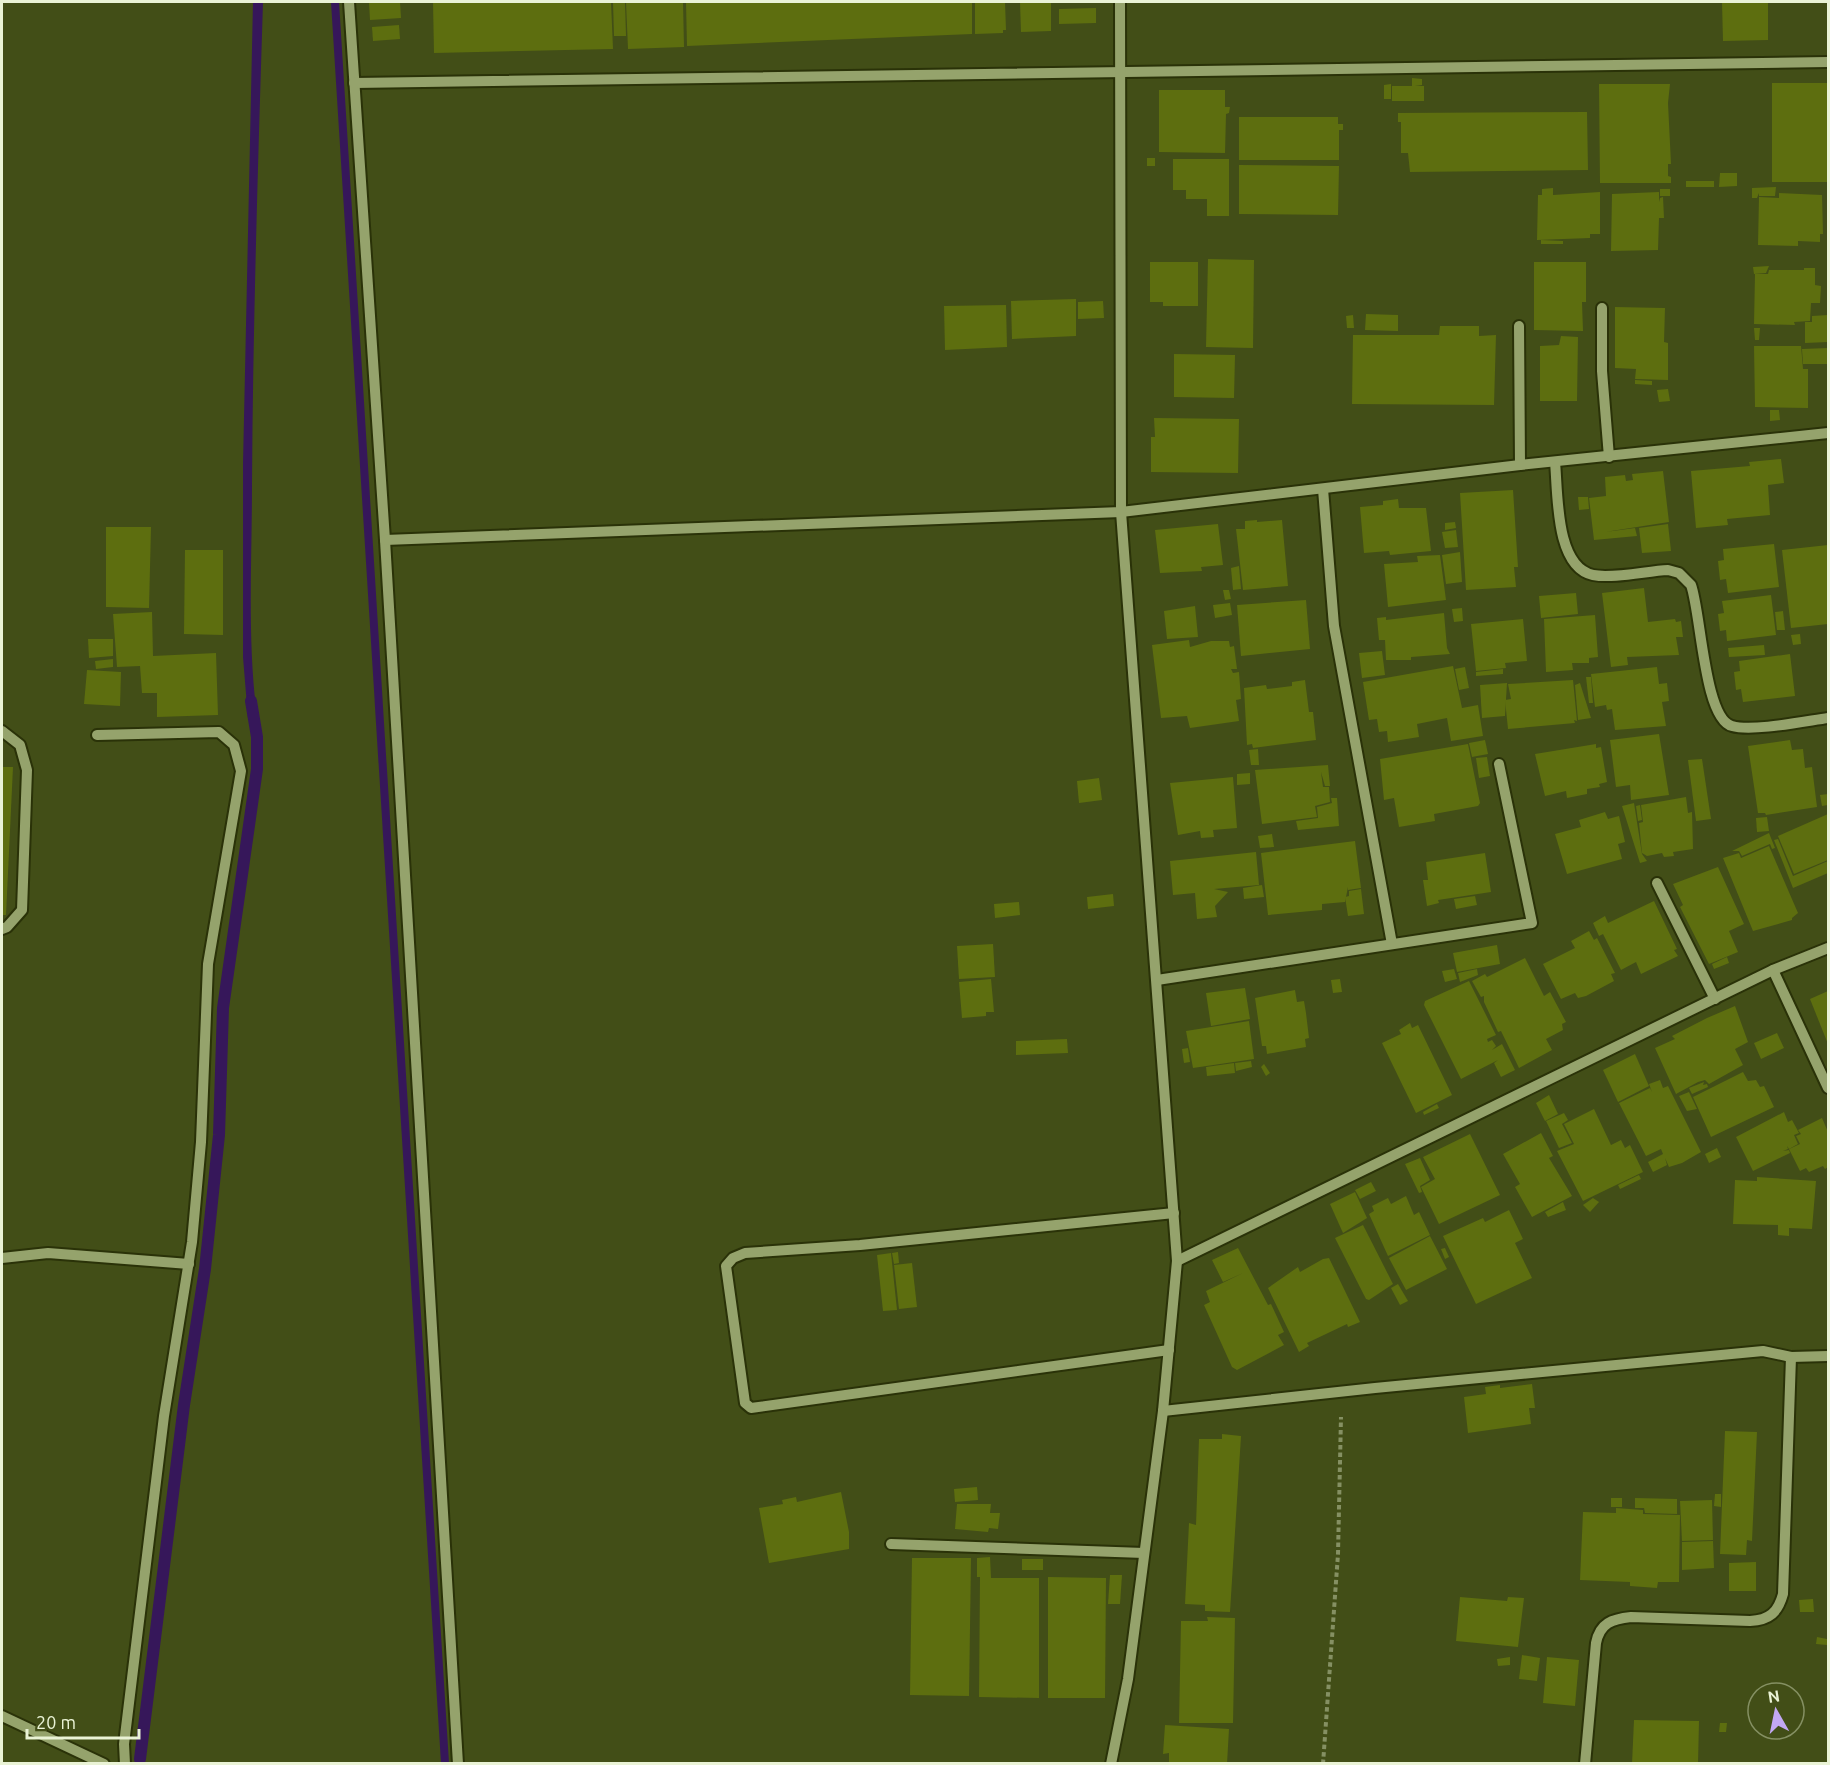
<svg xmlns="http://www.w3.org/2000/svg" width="1830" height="1765" viewBox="0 0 1830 1765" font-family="Ubuntu,sans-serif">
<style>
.water{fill:#36175a}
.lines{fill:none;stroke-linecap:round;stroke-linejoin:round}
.stream{stroke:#36175a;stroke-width:12}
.building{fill:#5d6e0f}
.minor-casing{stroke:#2a3208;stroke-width:14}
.path{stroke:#859063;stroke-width:4;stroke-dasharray:4.5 3;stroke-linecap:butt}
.minor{stroke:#95a36c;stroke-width:10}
</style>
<rect width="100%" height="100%" fill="#424e17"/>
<!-- water -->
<g class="water">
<path d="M253,2H263C258,162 253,323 252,484C252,561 247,639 257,716L248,718L243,657V464Z"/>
<path d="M331,2H339L449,1763H441Z"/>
</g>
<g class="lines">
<!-- stream -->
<path class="stream" d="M140,1759L184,1405L205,1269L219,1135L223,1008L257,769V737L251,701"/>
</g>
<!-- building -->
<g class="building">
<path d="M369,2H400L401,18L370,20Z"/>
<path d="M433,2H611L613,49L434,53Z"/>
<path d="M613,2H625L626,36H614Z"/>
<path d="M626,2H683L684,47L628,49Z"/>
<path d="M686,2H972V34L687,46Z"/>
<path d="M975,2H1005L1006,30H1003V33L975,34Z"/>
<path d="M1020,2H1051V31L1021,32Z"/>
<path d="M1722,2H1768V40L1723,41Z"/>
<path d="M1096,8V23L1059,24V9Z"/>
<path d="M399,25L400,39L373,41L372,27Z"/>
<path d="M1412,78L1422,79V85L1415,86H1424V101H1392V86H1412Z"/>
<rect x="1772" y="83" width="56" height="99"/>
<path d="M1391,84V99H1384V85Z"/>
<path d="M1599,84H1670L1668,103L1671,164H1668V176L1671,177V183H1600Z"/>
<path d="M1159,90H1225V107H1230L1229,113L1226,114L1225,153L1159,152Z"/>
<path d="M1587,112L1588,170L1410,172L1408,153H1401V122H1398V113Z"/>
<path d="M1239,117H1338V124H1343V130H1339V160H1239Z"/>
<rect x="1147" y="158" width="8" height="8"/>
<path d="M1173,159H1229V216H1207V199H1186V190H1173Z"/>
<path d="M1239,165L1339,166L1338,215L1239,214Z"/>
<path d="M1720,173H1737V186L1719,187Z"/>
<rect x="1686" y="181" width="28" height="6"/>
<path d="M1776,187L1775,196H1759V193L1757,198H1752V188Z"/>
<path d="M1553,188V195L1600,192V234H1590V238L1537,240L1538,195H1542V189Z"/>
<rect x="1660" y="189" width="10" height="7"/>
<path d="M1659,192V202L1660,198L1663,197L1664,218H1659L1658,250L1611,251L1612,194Z"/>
<path d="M1779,193L1822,195L1823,234H1820V242L1798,241V246L1758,245L1759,197L1779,198Z"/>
<path d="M1541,240L1563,241V244H1541Z"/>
<path d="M1208,259L1254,260L1253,348L1206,347Z"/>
<path d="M1150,262H1198V306H1163V302H1150Z"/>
<path d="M1534,262H1586V302H1582L1583,331L1534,330Z"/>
<path d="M1769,266L1766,273L1754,274L1753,267Z"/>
<path d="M1804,268H1815V285L1821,286L1820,303H1811L1810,321L1794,322L1795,325L1754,324L1755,274H1768L1769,270H1804Z"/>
<path d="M1076,299V336L1012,339L1011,301Z"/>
<path d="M1103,301L1104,318L1078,319V302Z"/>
<path d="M1006,305L1007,347L945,350L944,306Z"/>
<path d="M1615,307L1665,308L1664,342L1668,343V380L1635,379L1636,369L1615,368Z"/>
<path d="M1366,314L1398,315V331L1365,330Z"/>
<path d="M1353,315L1354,328H1347L1346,316Z"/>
<path d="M1828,315V342L1805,343V322H1812V316Z"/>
<path d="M1440,326H1479V336L1496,335L1494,405L1352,404L1353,335H1439Z"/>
<path d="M1754,328H1760L1759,340H1755Z"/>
<path d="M1561,336L1578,337L1577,401H1540V346L1559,345Z"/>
<path d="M1754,346H1801L1803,369H1808V408L1755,407Z"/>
<path d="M1828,348V364H1803L1802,349Z"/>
<path d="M1174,354L1235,355L1234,398L1174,397Z"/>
<path d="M1635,380L1652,381V385L1635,384Z"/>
<path d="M1668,389L1670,401L1659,402L1657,390Z"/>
<path d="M1770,410H1779L1780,420L1770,421Z"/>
<path d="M1154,418L1239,419L1238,473L1151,472V437H1155Z"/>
<path d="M1781,459L1784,483L1768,485L1770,515L1727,519L1728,525L1696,528L1691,471L1750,466L1749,462Z"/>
<path d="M1663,471L1669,522L1605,532L1635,528L1637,536L1594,540L1589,498L1606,496L1605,477L1625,475L1626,481L1633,480L1632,474Z"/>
<path d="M1513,490L1518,567H1514L1516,587L1466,590L1460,493Z"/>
<path d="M1578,497H1588L1589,509L1579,510Z"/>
<path d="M1398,499L1399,508H1426L1431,551L1390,555L1389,551L1364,553L1360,507L1383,505V501Z"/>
<path d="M1257,520V522L1282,520L1288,586L1243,590L1236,529H1245V521Z"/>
<path d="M1455,522L1456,528L1445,530V523Z"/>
<path d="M1218,524L1223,565L1201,567L1202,571L1160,573L1155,530Z"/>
<path d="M1668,524L1671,551L1642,553L1639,528Z"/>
<path d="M106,527H151L149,608L106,607Z"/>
<path d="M1456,530L1458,547L1445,548L1442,532Z"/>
<path d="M1774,544L1779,587L1728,593L1726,579L1720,580L1718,561L1724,560L1723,549Z"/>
<path d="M1828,545V624L1791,628L1782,550Z"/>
<path d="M185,550H223V635L184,634Z"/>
<path d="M1460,552L1462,582L1446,584L1442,555Z"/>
<path d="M1440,555L1446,600L1388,607L1384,564L1418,562L1417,556Z"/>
<path d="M1239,566L1241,589L1233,590L1231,568Z"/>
<path d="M1644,588L1648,622L1675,619L1676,622L1681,621L1683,637H1676L1679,655L1627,657L1628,665L1611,667L1602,593Z"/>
<path d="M1223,590H1229L1231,599L1225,600Z"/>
<path d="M1576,593L1578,614L1541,618L1539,596Z"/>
<path d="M1771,595L1776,635L1727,641L1726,630L1720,631L1718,614L1724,613L1722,601Z"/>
<path d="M1306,600L1310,649L1241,656L1237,605Z"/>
<path d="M1230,603L1232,615L1215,618L1213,605Z"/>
<path d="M1195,606L1198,637L1167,639L1164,611Z"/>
<path d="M1462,608L1463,621L1454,622L1452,609Z"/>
<path d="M1783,611L1785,630H1777L1775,612Z"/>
<path d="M152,612L153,656L216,653L218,715L157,717V693H142L140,666L117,667L113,614Z"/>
<path d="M1444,613L1447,648L1450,654L1411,657V660H1386L1385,640H1379L1377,618L1386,617V620Z"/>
<path d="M1595,615L1598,657L1589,658V663H1572L1573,670L1546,672L1544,619Z"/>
<path d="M1523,619L1527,661L1505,663L1506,668L1476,671L1471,624Z"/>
<path d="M1800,634L1801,644L1793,645L1791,635Z"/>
<path d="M88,639H113V656L89,658Z"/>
<path d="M1189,640L1190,647L1211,641H1229L1230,647L1234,646L1237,669H1231L1233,673L1239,672L1241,699L1236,700L1239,721L1190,728L1187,716L1161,718L1152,645Z"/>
<path d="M1764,645L1765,655L1729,657L1728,648Z"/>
<path d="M1382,651L1385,675L1362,678L1359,653Z"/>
<path d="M1790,654L1795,696L1743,702L1741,689L1736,690L1734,672L1740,671L1739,661Z"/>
<path d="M113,659V667L96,669L95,661Z"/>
<path d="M1453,666L1462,708L1478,705L1483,736L1451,741L1447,718L1417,724L1419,737L1388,742L1387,731L1379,732L1377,719L1369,720L1363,682Z"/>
<path d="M1465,667L1469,688L1459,690L1455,669Z"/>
<path d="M1657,667L1659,684L1667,683L1669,701L1662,702L1666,726L1615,730L1612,709L1607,710L1606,705L1595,707L1591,674Z"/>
<path d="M1503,669V674L1476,676V672Z"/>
<path d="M87,670L121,672L120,706L84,704Z"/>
<path d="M1586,677H1591L1593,703H1589Z"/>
<path d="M1305,680L1309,712H1313L1316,740L1253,748L1252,744L1247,745L1244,688L1266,685L1267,689L1292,686V682Z"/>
<path d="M1573,680L1577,721L1574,720L1575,723L1508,729L1505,700L1511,699L1508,684Z"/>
<path d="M1507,683L1505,716L1482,718L1480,685Z"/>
<path d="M1580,683L1591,718L1578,720L1575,685Z"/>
<path d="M1659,734L1669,795L1631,800L1630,785L1616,787L1610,740Z"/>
<path d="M1485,740L1488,754L1472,757L1469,743Z"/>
<path d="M1790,740L1792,750L1803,749L1805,768L1812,767L1817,807L1766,815L1765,813H1758L1748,746Z"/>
<path d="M1468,744L1480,803L1478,806L1434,814L1435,821L1399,827L1394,798L1384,800L1380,759Z"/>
<path d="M1596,744V748L1601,747L1607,782L1599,784L1600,787L1587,789V794L1567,798L1566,791L1545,796L1535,754Z"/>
<path d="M1258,749L1259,765H1251L1249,750Z"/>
<path d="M1487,757L1490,776L1479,778L1476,758Z"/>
<path d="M1702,759L1711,819L1696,821L1688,760Z"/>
<path d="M1328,765L1330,786H1325L1321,772L1323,787H1329L1330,802L1315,806L1317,817L1262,824L1255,770Z"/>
<path d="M2,767H13L6,915H2Z"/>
<path d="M1250,773V784L1237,785V774Z"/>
<path d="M1233,777L1237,828L1213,830L1214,837L1201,838L1200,831L1178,835L1170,783Z"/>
<path d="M1099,778L1102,800L1079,803L1077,781Z"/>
<path d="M1828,794V805L1822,806L1820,795Z"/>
<path d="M1686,797L1688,813L1692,812L1693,849L1673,852L1674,856L1664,857L1662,853L1647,856L1642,853L1639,823L1643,822L1641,805Z"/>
<path d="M1331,798H1337L1339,826L1298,830L1296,821L1318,818L1317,807L1332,803Z"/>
<path d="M1634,803L1642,854L1647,861L1640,863L1622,806Z"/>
<path d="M1640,805L1642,820L1638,821L1636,806Z"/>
<path d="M1605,812L1608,819L1619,816L1625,842L1618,844L1622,859L1567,874L1555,834L1581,827L1579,820Z"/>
<path d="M1828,814V860L1794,874L1778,836Z"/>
<path d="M1767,817L1769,831L1757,832L1756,818Z"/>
<path d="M1769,833L1775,848L1772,849L1770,844L1742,856L1739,851H1732Z"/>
<path d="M1272,834L1274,847L1260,848L1258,836Z"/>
<path d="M1778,839L1793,876L1828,861V873L1793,888L1774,840Z"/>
<path d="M1355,841L1361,888L1348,890V887L1345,902L1322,904V910L1268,915L1261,853Z"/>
<path d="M1769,846L1798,913L1792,918V920L1753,931L1723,858L1739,853L1741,858Z"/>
<path d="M1256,852L1259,885L1214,889L1228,892L1215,906L1217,917L1197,919L1195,893L1173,895L1170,861Z"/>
<path d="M1485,853L1491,892L1438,900L1439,903L1427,906L1423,880H1428L1426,862Z"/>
<path d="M1718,867L1744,924L1729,931L1738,952L1709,964L1680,907L1683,905L1673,884Z"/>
<path d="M1262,885L1264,897L1244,899L1243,888Z"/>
<path d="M1361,889L1364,914L1348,916L1345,897L1349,896V891Z"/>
<path d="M1113,894L1114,906L1088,909L1087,897Z"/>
<path d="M1475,896L1477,905L1456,909L1454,899Z"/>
<path d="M1654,901L1677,949L1674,950L1678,956L1641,974L1636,962L1621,970L1603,934L1599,936L1593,923L1605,916L1608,923Z"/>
<path d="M1019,902L1020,915L995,918L994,904Z"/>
<path d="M1589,931L1594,940L1597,938L1615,973L1611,974L1614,981L1586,996L1578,998L1575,993L1561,999L1543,964L1575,948L1571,941Z"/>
<path d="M993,944L995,977L959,979L957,946Z"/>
<path d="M1497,945L1500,964L1457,972L1453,953Z"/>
<path d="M1727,957L1729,963L1714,969L1712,964Z"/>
<path d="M1525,958L1544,996L1550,992L1566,1022L1562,1024L1563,1030L1546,1039L1552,1050L1519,1068L1501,1031L1498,1032L1484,1002V996L1481,997L1472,981L1485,974L1487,977Z"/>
<path d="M1454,969L1457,979L1445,982L1442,971Z"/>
<path d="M1477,969L1478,975L1460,982L1458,973Z"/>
<path d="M991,979L994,1012H986V1016L962,1018L959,982Z"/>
<path d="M1340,979L1342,992L1333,993L1331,980Z"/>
<path d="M1469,981L1496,1035L1487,1039L1488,1042L1492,1040L1496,1046L1492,1050L1502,1044L1515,1070L1501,1077L1494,1063L1498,1060L1461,1079L1424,1005L1425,1001Z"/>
<path d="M1245,988L1250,1019L1211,1026L1206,993Z"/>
<path d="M1295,990L1297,1002L1304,1001L1306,1013L1309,1038L1305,1039L1306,1047L1267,1054L1266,1046H1262L1255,998Z"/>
<path d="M1828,991V1044L1810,999Z"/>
<path d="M1735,1006L1748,1042L1735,1049L1743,1065L1709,1084L1705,1080L1698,1082L1676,1094L1655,1048L1675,1039L1672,1036L1707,1018Z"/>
<path d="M1249,1021L1254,1059L1193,1068L1186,1031Z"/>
<path d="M1410,1023L1412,1028L1418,1025L1452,1095L1416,1113L1382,1043L1401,1034L1399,1030Z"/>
<path d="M1777,1033L1784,1048L1761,1059L1754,1043Z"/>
<path d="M1067,1039L1068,1053L1016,1055V1041Z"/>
<path d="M1188,1048L1190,1062L1184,1063L1182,1049Z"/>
<path d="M1635,1054L1649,1086L1618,1102L1603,1070Z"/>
<path d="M1251,1061L1252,1067L1236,1071L1235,1063Z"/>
<path d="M1234,1063L1235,1073L1207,1076L1206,1067Z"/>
<path d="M1264,1064L1270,1073L1266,1076L1261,1067Z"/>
<path d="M1743,1072L1748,1081L1756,1080L1760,1087L1764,1086L1774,1107L1711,1137L1693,1097Z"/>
<path d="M1660,1080L1663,1088L1668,1086L1701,1152L1682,1163L1669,1167L1665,1158L1667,1165L1653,1172L1648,1162L1663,1154L1661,1149L1646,1156L1619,1103L1650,1088L1652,1092L1649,1084Z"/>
<path d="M1704,1082L1703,1085L1707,1084L1708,1087L1692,1094L1689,1088Z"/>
<path d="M1689,1092L1697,1109L1687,1111L1679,1096Z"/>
<path d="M1549,1095L1558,1114L1545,1121L1536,1103Z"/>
<path d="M1437,1104L1439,1108L1424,1115L1423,1112Z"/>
<path d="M1594,1109L1611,1145L1621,1140L1625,1148L1630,1145L1643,1172L1583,1201L1557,1151L1574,1144L1564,1124Z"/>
<path d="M1784,1112L1788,1122L1792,1120L1799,1133L1794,1135L1798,1144L1789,1149L1787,1146L1788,1149L1783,1151L1789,1150L1790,1153L1753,1171L1736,1137Z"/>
<path d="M1564,1113L1568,1120L1562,1124L1572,1143L1559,1148L1546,1121Z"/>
<path d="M1822,1118L1828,1132V1167L1825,1169L1823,1166L1809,1172L1806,1168L1800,1171L1789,1149L1800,1144L1796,1136L1801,1134L1798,1130Z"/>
<path d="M1541,1133L1553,1156L1549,1158L1572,1196L1532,1217L1515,1187L1520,1184L1503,1154Z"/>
<path d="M1470,1134L1500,1195L1439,1224L1421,1187L1435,1179L1423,1157Z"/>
<path d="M1717,1148L1721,1157L1709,1163L1705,1154Z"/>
<path d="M1420,1158L1430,1180L1420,1186L1422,1192L1419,1193L1405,1164Z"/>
<path d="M1639,1175L1641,1179L1620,1189L1618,1185Z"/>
<path d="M1757,1177L1816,1181L1812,1229L1789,1228V1236L1778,1235V1225L1733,1224L1735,1180L1757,1181Z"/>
<path d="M1371,1182L1376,1191L1360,1199L1355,1190Z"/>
<path d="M1355,1192L1367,1218L1343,1233L1330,1204Z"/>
<path d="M1406,1196L1414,1215L1419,1212L1430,1235L1388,1256L1369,1214L1374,1211L1372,1206L1388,1198L1391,1204Z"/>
<path d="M1593,1198L1599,1202L1590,1212L1583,1205Z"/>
<path d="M1563,1202L1566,1210L1548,1217L1545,1212Z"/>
<path d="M1509,1210L1523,1239L1515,1243L1532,1278L1476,1304L1443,1236L1483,1218L1485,1222Z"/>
<path d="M1363,1225L1393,1284L1369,1300L1366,1299L1335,1238Z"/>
<path d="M1430,1236L1447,1269L1406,1290L1389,1258Z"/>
<path d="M1238,1248L1268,1305L1271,1304L1284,1332L1278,1335L1284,1345L1237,1370L1232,1367L1204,1305L1210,1302L1206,1291L1243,1273L1223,1282L1212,1260Z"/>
<path d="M1445,1248L1449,1257L1445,1259L1441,1249Z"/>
<path d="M898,1252L899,1263L894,1264L892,1253Z"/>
<path d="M891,1253L897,1310L883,1311L877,1255Z"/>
<path d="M1329,1258L1360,1322L1348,1327L1347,1324L1307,1343L1309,1346L1299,1352L1268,1288L1298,1267L1300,1272L1323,1259Z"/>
<path d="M912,1263L917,1307L899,1309L894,1265Z"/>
<path d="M1398,1284L1408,1301L1400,1305L1391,1288Z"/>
<path d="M1532,1384L1535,1408H1529L1531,1424L1468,1433L1464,1397L1486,1394L1485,1387L1500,1385V1388Z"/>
<path d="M1725,1431L1757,1432L1752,1541L1747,1540L1746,1555L1720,1554Z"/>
<path d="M1222,1434L1241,1436L1230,1612L1205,1611V1605L1185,1604L1189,1523L1196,1525L1199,1439H1222Z"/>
<path d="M977,1487L978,1500L955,1502L954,1489Z"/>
<path d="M841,1492L849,1532V1549L769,1563L759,1508L783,1504L782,1500L796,1497L797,1502Z"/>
<path d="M1715,1494H1721V1507L1714,1506Z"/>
<rect x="1611" y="1498" width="11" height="9"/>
<path d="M1635,1498L1677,1499V1514L1645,1513L1644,1508H1635Z"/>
<path d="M1712,1500L1713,1540L1682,1541L1680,1501Z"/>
<path d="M957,1504H991L990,1513H1000L998,1529L989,1528L988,1532L955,1529Z"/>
<path d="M1616,1508L1643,1510V1514L1680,1515L1679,1582H1658L1657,1588L1630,1586V1582L1580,1580L1583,1512L1616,1513Z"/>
<path d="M1713,1541L1714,1568L1682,1570V1542Z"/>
<path d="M990,1557L991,1578H1039V1698L979,1697L980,1577H977V1558Z"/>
<path d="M912,1558H971L969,1696L910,1695Z"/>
<rect x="1022" y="1559" width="21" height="11"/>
<path d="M1756,1562V1591H1729V1563Z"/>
<path d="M1110,1575H1122L1120,1604H1108Z"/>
<path d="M1048,1577L1106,1578L1105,1698H1048Z"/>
<path d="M1460,1597L1507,1601L1508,1597L1524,1598L1518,1647L1456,1641Z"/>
<path d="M1813,1599L1814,1612H1800L1799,1600Z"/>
<path d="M1207,1617L1235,1618L1233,1723H1179L1181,1621H1208Z"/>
<path d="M1817,1637L1827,1639V1645L1816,1644Z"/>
<path d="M1522,1655L1540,1658L1537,1681L1519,1679Z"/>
<path d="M1510,1657V1665L1498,1666L1497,1659Z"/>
<path d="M1547,1657L1579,1660L1575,1706L1543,1703Z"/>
<path d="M1634,1720L1699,1721L1698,1764H1632Z"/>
<path d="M1720,1723H1727L1726,1732H1719Z"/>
<path d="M1165,1725L1229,1729L1227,1764H1169V1753L1163,1754Z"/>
</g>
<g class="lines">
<defs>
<g id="minor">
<path d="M349,2L385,540L458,1764"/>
<path d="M354,83L1828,62"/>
<path d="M1602,308V371L1609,457"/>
<path d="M1519,326L1520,465"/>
<path d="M1555,462C1558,493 1555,567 1593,575C1613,579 1647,571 1668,570L1679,573L1691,585C1701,612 1704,719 1732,726C1752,732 1806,721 1828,718"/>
<path d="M1323,489L1334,626L1392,944"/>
<path d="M385,540L1121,512L1520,465L1828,433"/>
<path d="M2,731L20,745L27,770L22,910L7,927L2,929"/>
<path d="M97,735L219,732L234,745L241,771L208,964L201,1142L192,1242L164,1416L124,1744L125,1764"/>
<path d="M1657,883L1715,999"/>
<path d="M1773,970L1828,1088"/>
<path d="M1157,980L1532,923L1499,764"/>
<path d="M2,1258L48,1253L189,1264"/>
<path d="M1177,1261L1773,970L1828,948"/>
<path d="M1169,1350L751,1408L745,1403L726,1266L733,1258L745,1253L860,1245L1174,1213"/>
<path d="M1163,1411L1375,1388L1763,1351L1791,1357L1828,1356"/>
<path d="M891,1544L1144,1553"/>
<path d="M2,1716L104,1764"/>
<path d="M1111,1764L1128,1679L1163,1411L1177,1261L1121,512L1120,2"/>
<path d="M1585,1764L1596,1643C1600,1623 1612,1619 1631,1617L1750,1621C1770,1620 1778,1612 1783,1594L1791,1357"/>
</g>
</defs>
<!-- minor casing -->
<use href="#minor" class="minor-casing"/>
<!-- path -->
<path class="path" d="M1323,1764L1338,1554L1341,1417"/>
<!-- minor -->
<use href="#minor" class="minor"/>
</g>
<!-- border -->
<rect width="1830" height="1765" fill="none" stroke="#eaf3d6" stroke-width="6"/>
<!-- north arrow -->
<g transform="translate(1776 1711) rotate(351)"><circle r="28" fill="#424e17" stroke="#859063" stroke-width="1.5"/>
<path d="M0-4.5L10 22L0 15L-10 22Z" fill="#c2a8f2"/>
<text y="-9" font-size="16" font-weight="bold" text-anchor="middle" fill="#eaf3d6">N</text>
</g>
<!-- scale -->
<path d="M27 1729v9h112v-9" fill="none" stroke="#eaf3d6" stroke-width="3"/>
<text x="36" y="1729" font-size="18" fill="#eaf3d6" stroke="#424e17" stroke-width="4.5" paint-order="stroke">20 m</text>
</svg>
